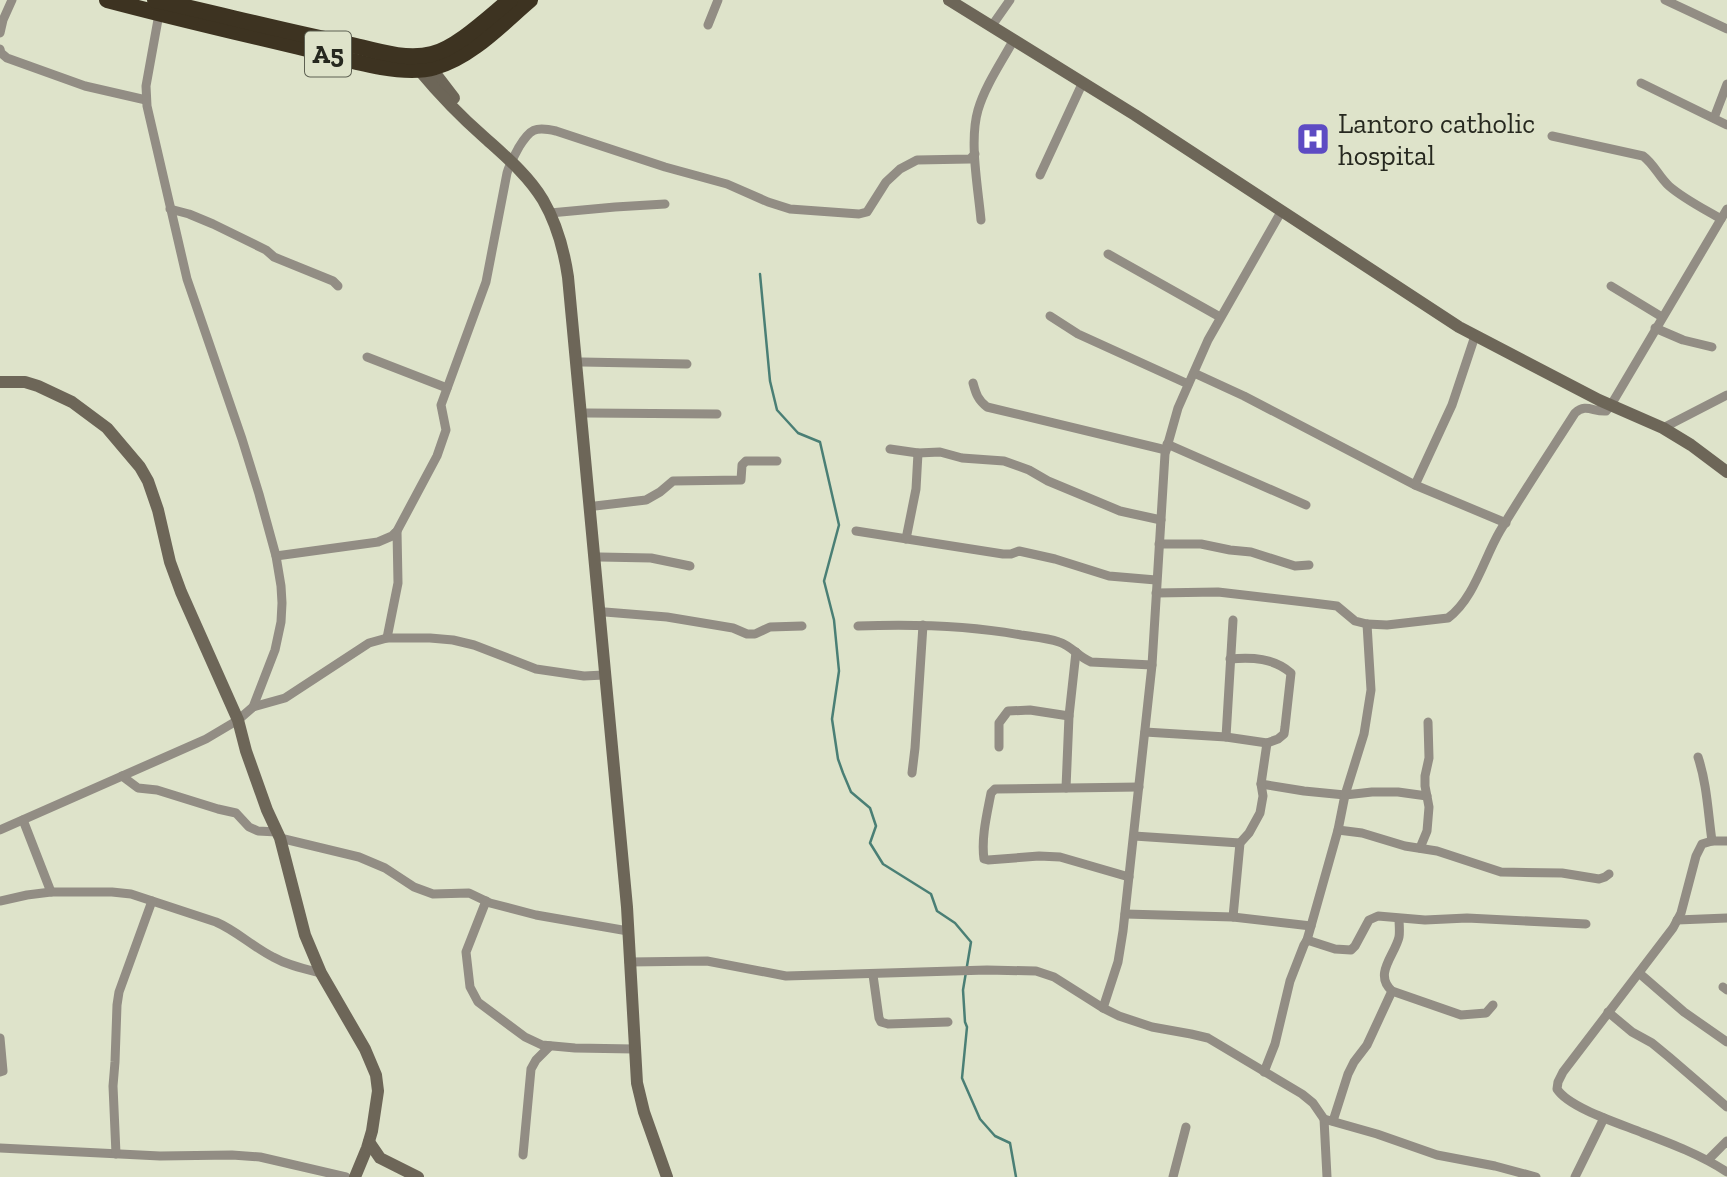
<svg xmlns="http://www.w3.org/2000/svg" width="1727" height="1177" viewBox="0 0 1727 1177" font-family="'Zilla Slab',serif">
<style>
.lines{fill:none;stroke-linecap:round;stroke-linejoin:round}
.stream{stroke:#4a7f75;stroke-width:2.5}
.street{stroke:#928d84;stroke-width:9}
.secondary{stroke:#6d6658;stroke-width:12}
.highway{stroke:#3d3321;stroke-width:16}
.labels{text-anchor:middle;stroke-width:5;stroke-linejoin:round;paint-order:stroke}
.shield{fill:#dee3ca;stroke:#5d6052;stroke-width:2}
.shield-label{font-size:26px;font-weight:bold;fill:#26281f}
.poi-label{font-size:28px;fill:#26281f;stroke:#dee3ca;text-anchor:start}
</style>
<rect width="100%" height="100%" fill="#dee3ca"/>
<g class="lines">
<!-- stream -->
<path class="stream" d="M760,274L770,381L777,410L798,433L820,442L839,525L824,581L834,620L839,671L832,719L838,759L843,773L851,792L870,808L876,826L870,843L883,864L931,894L937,911L955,923L971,942L963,990L965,1022L967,1027L962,1078L980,1119L995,1136L1010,1143L1016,1177"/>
<!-- street -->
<g class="street">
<path d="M1665,0L1727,29"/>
<path d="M708,25L718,0"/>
<path d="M991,27L1010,0"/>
<path d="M0,33L3,20L12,0"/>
<path d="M0,49L1,53L7,58L85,86L146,100"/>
<path d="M1641,83L1727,125"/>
<path d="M1714,118L1727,84"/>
<path d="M1552,136L1643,156C1654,164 1659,177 1669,186C1684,199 1704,209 1721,219"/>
<path d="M1040,175L1083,82"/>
<path d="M170,209L189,214L213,224L266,250L274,257L333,281L338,286"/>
<path d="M550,213L615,207L665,204"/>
<path d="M981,220C978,187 969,141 978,110C985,86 1001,63 1013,41"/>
<path d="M1108,254L1220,317"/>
<path d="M1611,286L1662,317"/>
<path d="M1050,316L1078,334L1188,384"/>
<path d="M1655,328L1683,340L1712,347"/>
<path d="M367,357L447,388"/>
<path d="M582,362L687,364"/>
<path d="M1194,373L1244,396L1415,485L1506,523"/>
<path d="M973,383C976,394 978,400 987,407L1166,450"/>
<path d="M587,413L717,414"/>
<path d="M1663,428L1727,395"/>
<path d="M1167,444L1306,505"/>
<path d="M890,449L918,453L940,452L962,458L1004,461L1029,470L1048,481L1120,511L1161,520"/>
<path d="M1415,485L1452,405L1475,336"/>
<path d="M595,506L646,500L660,492L673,481L741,480L742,465L746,461H777"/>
<path d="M856,531L1003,554H1011L1019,551L1055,559L1109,576L1156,580"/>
<path d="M906,539L916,489L918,453"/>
<path d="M1159,544H1201L1230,550L1251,552L1295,566L1309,565"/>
<path d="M276,556L378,542L392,536L397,531L437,456L446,430L441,405L486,282L507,173C510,163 514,156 519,147C530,129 535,126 556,131L665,167L727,184L768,202L790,209L859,214L867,212L886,182L900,169L917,160L970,159L975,154"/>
<path d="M600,557L651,558L690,566"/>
<path d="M1156,593L1218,592L1313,603L1337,606L1355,621L1367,624L1387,625L1448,618C1474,599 1484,558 1500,531C1524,491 1550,452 1575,413C1586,403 1593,412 1606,411L1611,405L1727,209"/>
<path d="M605,612L667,617L733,628L747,634H755L770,627L802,626"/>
<path d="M858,626C913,624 967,625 1021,635C1034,637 1047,638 1059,642C1072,646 1078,657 1091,662L1152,665"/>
<path d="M387,638L398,583L397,531"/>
<path d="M253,707L285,698L369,643L387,638H430L453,640L474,645L536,669L584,676L604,675"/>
<path d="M1145,732L1226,737L1267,743L1278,739L1284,734L1285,727L1291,673C1274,658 1252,657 1230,659"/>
<path d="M1226,737L1233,620"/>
<path d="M999,747V723L1008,711L1030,710L1069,716"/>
<path d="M1698,757C1707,784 1708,813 1712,841"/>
<path d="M912,773L915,748L923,625"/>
<path d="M122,776L138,788L157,790L218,809L236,813L249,827L258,831L277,832"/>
<path d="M1261,784L1304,791L1345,795L1372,792H1398L1427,796"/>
<path d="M1066,788L1069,716L1076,652"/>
<path d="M23,820L51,892"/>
<path d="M0,830L206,739L238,720L253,707L275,650L281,622L282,603L281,586L276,556L259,494L242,439L187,279L147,106L146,86L159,14"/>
<path d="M1338,830L1362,833L1405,846L1437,851L1501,872L1562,873L1599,879L1605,877L1609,874"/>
<path d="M1134,836L1240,843"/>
<path d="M280,838L359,857L385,868L414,887L433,894L469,893L490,903L536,915L628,931"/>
<path d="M1727,841H1712L1702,844L1696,856L1681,913L1673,928L1563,1072L1558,1082L1557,1089C1569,1108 1621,1124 1643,1133C1672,1144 1701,1155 1727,1172"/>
<path d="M1420,848L1427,831L1429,807L1425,786V776L1429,758L1428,722"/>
<path d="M1129,877L1060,857L1039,856L988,860L984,859C981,838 987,814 991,793L995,789L1139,787"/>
<path d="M0,901L27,895L51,892H112L131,894L216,922C237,931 253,947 273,957C289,966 305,969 321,973"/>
<path d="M486,901L466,952L470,987L478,1002L525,1037L542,1045L575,1048L634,1049"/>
<path d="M1125,914L1233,917L1311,926"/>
<path d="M1233,917L1240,843L1249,833L1260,813L1263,796L1261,784L1267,743"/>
<path d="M1399,919C1399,924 1400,931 1399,937C1395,955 1373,974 1392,991L1461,1015L1486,1013L1493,1005"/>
<path d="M1677,920L1727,918"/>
<path d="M1307,940L1335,949L1351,950L1355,946L1369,920L1378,916L1425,920L1467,918L1586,924"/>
<path d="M629,962L707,961L786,976L987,970L1036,971L1054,977L1103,1008L1119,1016L1152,1027L1191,1034L1208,1038L1302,1094L1313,1103L1324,1119L1327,1177"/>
<path d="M1639,973L1684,1012L1727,1042"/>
<path d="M873,975L879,1018L881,1022L888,1024L948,1022"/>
<path d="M1723,987L1727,990"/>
<path d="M1103,1008L1118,962L1123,931L1152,665L1165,454L1178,408L1208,340L1281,212"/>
<path d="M1608,1012L1632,1032L1652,1043L1669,1057L1727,1107"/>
<path d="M0,1038L3,1071L0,1072"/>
<path d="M1264,1072L1275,1044L1290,981L1304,945L1307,940L1311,926L1338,830L1345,795L1364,734L1371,690L1367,624"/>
<path d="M1324,1119L1377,1134L1437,1155L1495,1166L1536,1177"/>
<path d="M1333,1121L1348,1074L1354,1062L1367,1045L1392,991"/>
<path d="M0,1148L160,1156L232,1155L260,1157L346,1177"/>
<path d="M116,1154L113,1086L115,1062L117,1005L119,992L152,901"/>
<path d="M523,1155L531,1069L536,1060L550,1046"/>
<path d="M1708,1160L1727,1141"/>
<path d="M1173,1177L1186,1127"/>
<path d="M1575,1177L1604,1118"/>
</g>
<!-- secondary -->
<g class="secondary">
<path d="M949,0L1135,115L1459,327L1599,400L1663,428L1691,445L1727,472"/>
<path d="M431,68L454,98"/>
<path d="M419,70C439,94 460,116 484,137C505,156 528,175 543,200C557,224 564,250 568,277L627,907L637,1083L644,1112L667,1177"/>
<path d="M0,382H25L38,386L72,402L107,428L140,467L148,481L158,510L170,562L181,592L238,720L246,751L267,810L280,838L305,935L321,973L365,1049L376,1075L378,1091L372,1131L367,1148L355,1177"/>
<path d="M369,1142L380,1158L418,1177"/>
</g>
<!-- highway -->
<g class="highway">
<path d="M107,0C171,17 235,32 299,47C336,56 399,78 435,67C470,58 503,23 530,0"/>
<path d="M155,0C219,14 283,31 348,44C374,50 405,61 432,54C457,48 489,17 510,0"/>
</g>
</g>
<!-- icons -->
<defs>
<symbol id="hospital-square" viewBox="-11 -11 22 22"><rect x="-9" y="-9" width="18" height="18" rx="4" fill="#5d4bc3" stroke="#dee3ca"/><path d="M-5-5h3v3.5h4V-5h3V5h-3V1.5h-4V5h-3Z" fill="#fff"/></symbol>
</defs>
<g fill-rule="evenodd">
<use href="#hospital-square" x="1294" y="120" width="38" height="38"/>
</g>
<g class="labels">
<!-- shield labels -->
<rect class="shield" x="305" y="31.5" width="46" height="45" rx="5"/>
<g class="shield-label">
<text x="328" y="63">A5</text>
</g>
<!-- poi labels -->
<g class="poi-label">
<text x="1338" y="133">Lantoro catholic<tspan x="1338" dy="32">hospital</tspan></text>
</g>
</g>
</svg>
